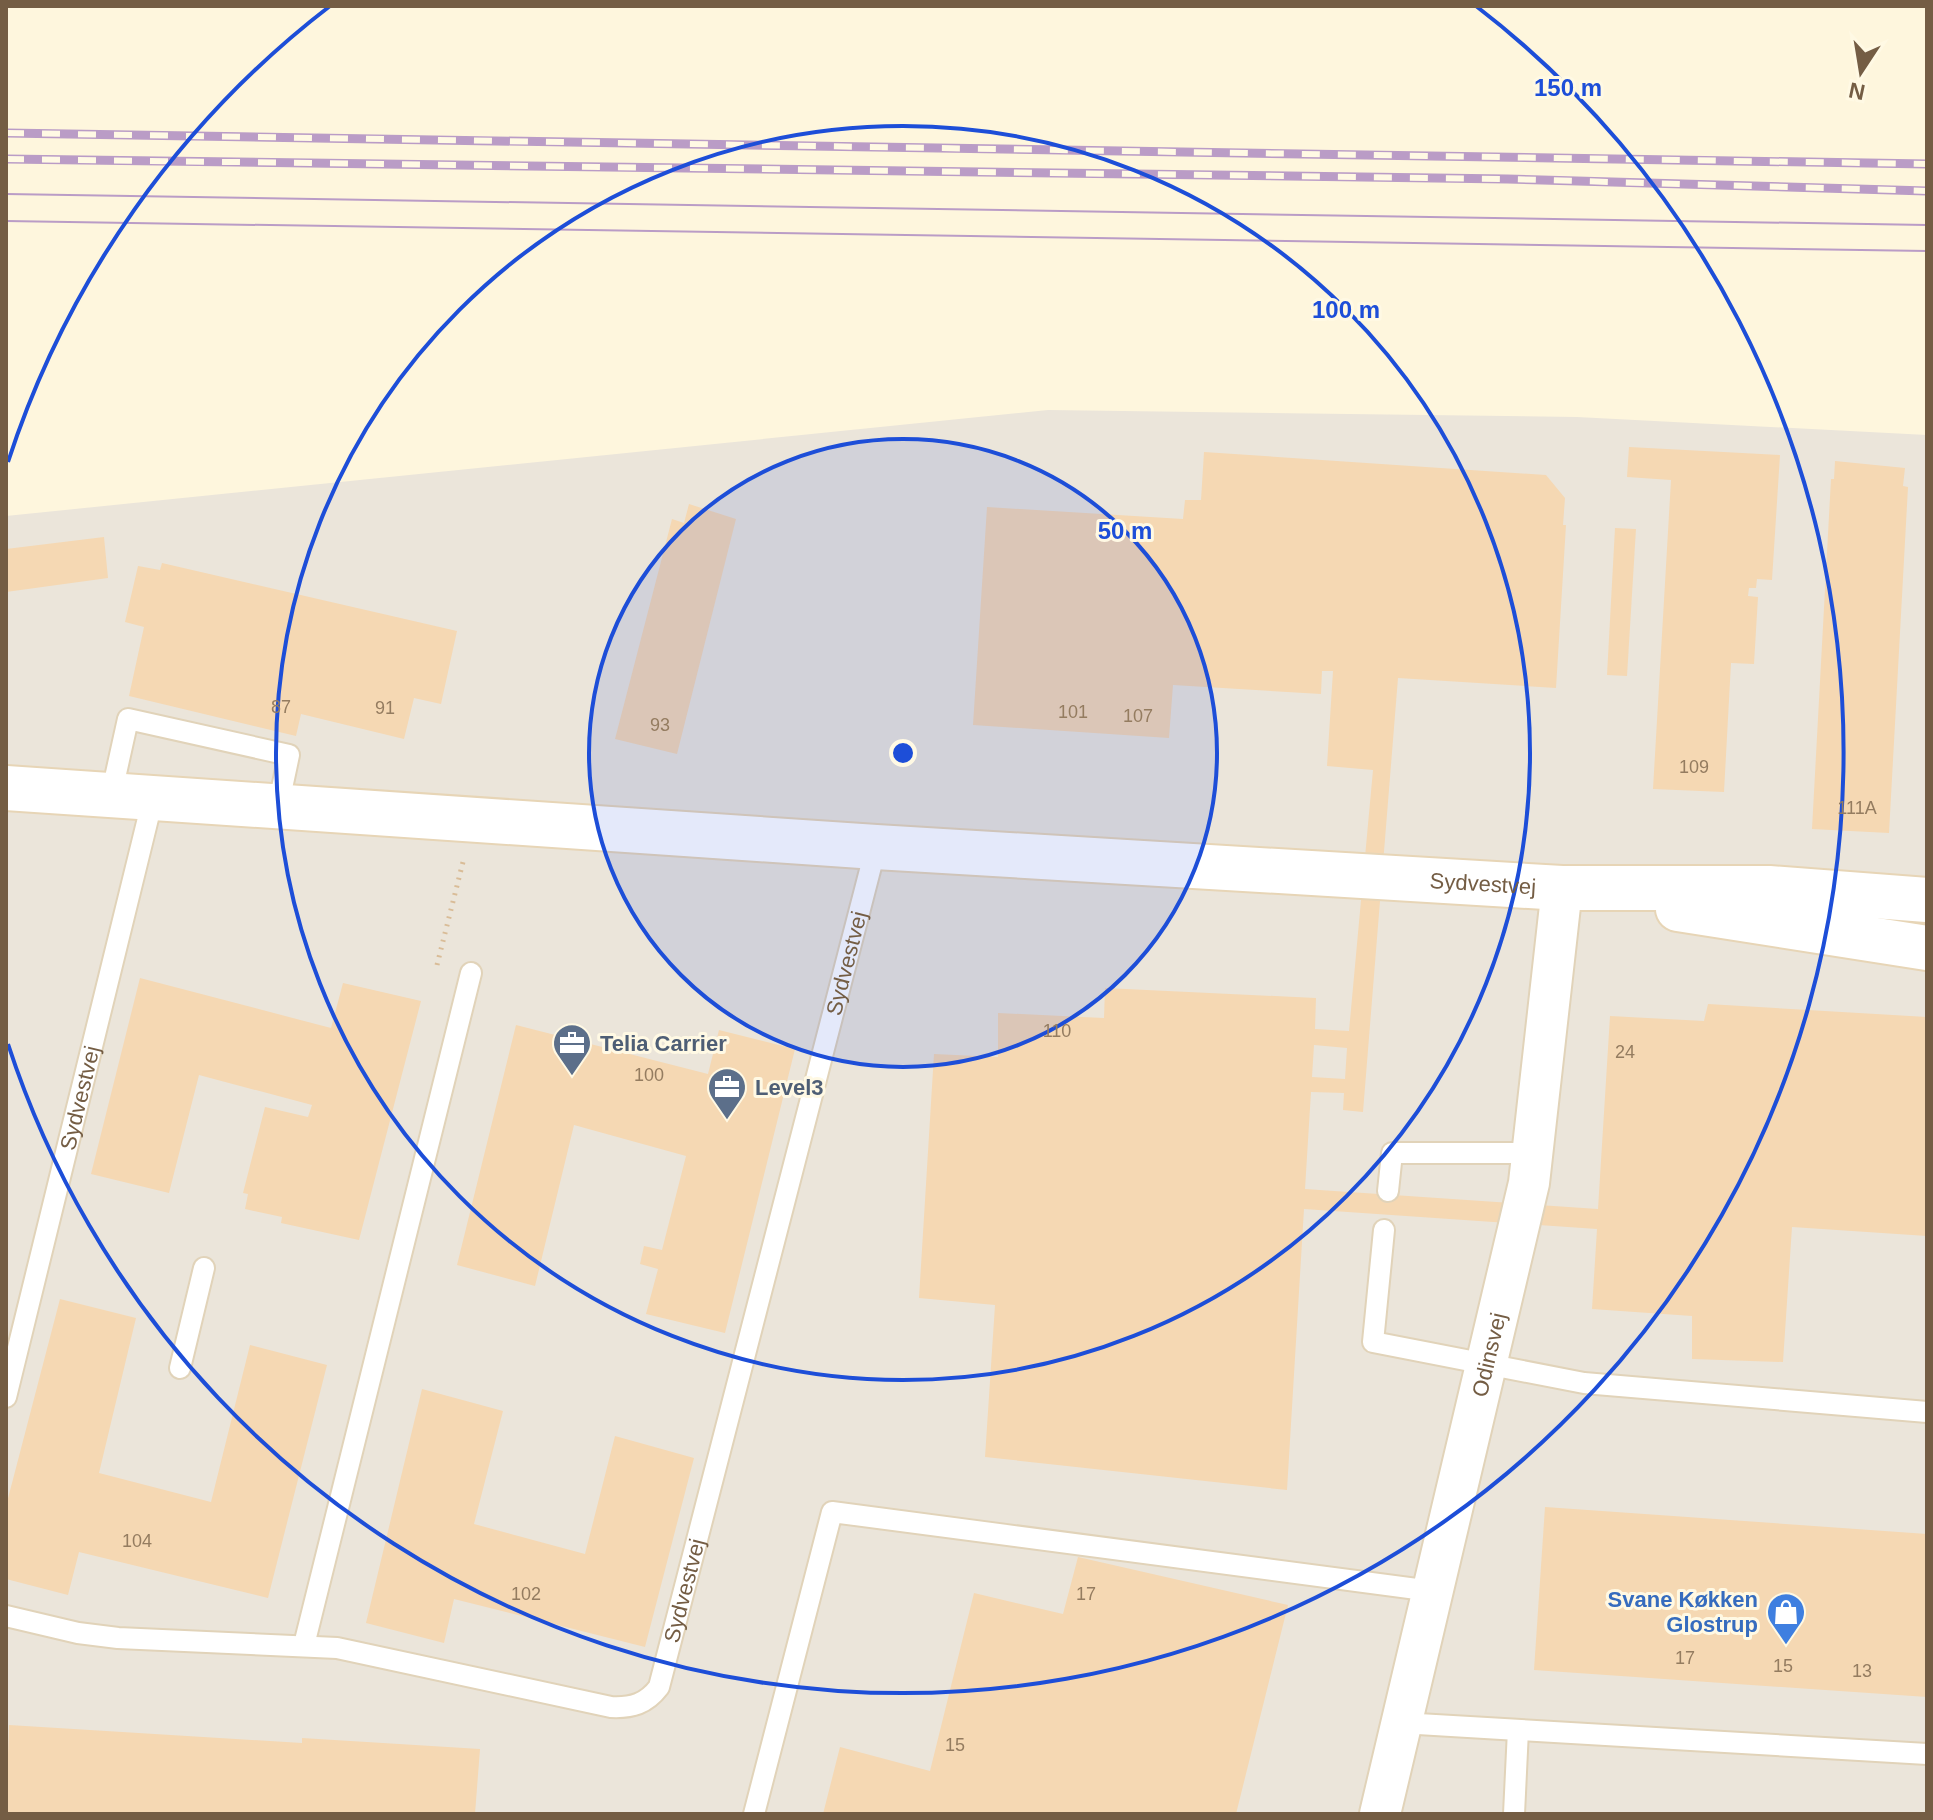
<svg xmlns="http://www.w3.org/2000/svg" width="1933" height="1820" viewBox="0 0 1933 1820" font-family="Arial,sans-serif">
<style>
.industrial{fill:#ebe5da}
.building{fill:#f5d8b3;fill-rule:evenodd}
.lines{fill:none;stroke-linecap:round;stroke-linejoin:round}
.lane-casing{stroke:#e1d3b9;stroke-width:24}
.street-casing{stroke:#e1d3b9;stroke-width:44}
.secondary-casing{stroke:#e7d5b6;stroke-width:48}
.path{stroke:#d9bc97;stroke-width:5;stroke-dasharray:2 6;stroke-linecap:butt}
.lane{stroke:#fff;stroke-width:20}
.street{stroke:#fff;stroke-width:40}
.secondary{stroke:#fff;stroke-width:44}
.tram{stroke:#ba9cc6;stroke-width:2}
.rail-casing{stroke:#ba9cc6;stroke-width:9}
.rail{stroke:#fff9e4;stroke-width:6;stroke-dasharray:18;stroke-linecap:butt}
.ring{fill:none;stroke:#1d4ed8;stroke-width:4}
.labels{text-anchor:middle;stroke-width:6;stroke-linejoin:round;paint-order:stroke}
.number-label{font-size:18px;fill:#947c60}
.street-label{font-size:22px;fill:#745d44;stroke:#fff9e4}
.service-label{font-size:22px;font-weight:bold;fill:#4e5e75;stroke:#fff9e4;text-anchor:start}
.shop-label{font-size:22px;font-weight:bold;fill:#366cbe;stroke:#fff9e4;text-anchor:end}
.centre{fill:#1d4ed8;stroke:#fff9e4;stroke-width:4}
.ring-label{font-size:24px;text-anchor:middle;font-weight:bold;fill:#1d4ed8;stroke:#fff9e4;stroke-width:6;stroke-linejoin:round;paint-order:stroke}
</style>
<rect width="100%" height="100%" fill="#fef6dd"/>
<!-- industrial -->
<path class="industrial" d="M1048,410L1577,417L1927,435V1814H6V516Z"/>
<!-- building -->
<g class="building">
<path d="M1629,447L1780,455L1772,580L1757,579L1756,588H1749L1748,596L1758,597L1754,664L1731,663L1724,792L1653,789L1671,480L1627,477Z"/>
<path d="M1204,452L1546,475L1565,498L1563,525H1566L1556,688L1398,678L1363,1112L1343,1110L1344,1093L1311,1092L1305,1189L1598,1209L1610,1016L1704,1021L1708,1004L1927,1017V1236L1792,1227L1783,1362L1692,1359V1316L1592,1309L1597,1229L1304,1209L1287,1490L985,1457L995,1305L919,1298L934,1054L998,1057V1013L1104,1018L1105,988L1316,998L1315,1029L1349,1031L1373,770L1327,766L1333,671H1322L1321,694L1173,685L1169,738L973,725L987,507L1183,519L1185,500H1201ZM1314,1045L1347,1048L1345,1079L1312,1077Z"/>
<path d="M1835,461L1905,468L1903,486L1908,487L1889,833L1812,829L1831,479H1834Z"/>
<path d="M689,504L736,519L677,754L615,739L672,519L684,523Z"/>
<path d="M1615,528L1636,529L1627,676L1607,675Z"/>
<path d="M104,537L108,578L6,592V549Z"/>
<path d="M162,563L457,631L441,704L414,698L404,739L301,714L296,736L129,696L144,627L125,622L138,566L160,570Z"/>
<path d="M140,978L331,1028L343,983L421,1001L359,1240L281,1223L282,1217L245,1209L248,1194L243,1193L265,1107L308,1117L312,1105L199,1075L169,1193L91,1174Z"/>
<path d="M516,1025L708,1074L719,1030L795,1049L725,1333L646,1314L658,1269L640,1264L644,1246L662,1250L686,1156L574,1125L535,1286L457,1265Z"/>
<path d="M60,1299L136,1318L99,1473L211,1502L250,1345L327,1365L268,1598L79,1552L68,1595L6,1579V1506Z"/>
<path d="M422,1389L503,1411L474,1524L585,1554L615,1436L694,1458L645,1647L454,1599L444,1643L366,1623Z"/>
<path d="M1545,1507L1927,1534V1697L1534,1670Z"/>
<path d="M1078,1557L1288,1605L1236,1814H823L840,1747L930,1771L974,1593L1063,1614Z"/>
<path d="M9,1725L302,1743V1738L480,1749L475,1814H6Z"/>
</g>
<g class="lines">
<defs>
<g id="lane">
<path d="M111,796L128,719L289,755L278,807"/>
<path d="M1388,1191L1392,1153H1533"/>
<path d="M1384,1230L1373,1342L1584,1383L1927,1412"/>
<path d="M180,1368L204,1268"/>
<path id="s1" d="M6,1397L153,798"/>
<path id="s2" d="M6,1616L78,1633L118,1638L337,1648L611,1707C632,1708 646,1704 659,1687L876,847"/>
<path d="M304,1645L471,973"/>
<path d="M1401,1723L1927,1754"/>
<path d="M754,1814L832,1512L1432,1591"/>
<path d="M1514,1814L1518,1730"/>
</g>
<g id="street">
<path id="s3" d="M1380,1814L1529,1183L1562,888"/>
</g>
<g id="secondary">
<path id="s4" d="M6,788L876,847L1562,888H1769L1927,900"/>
<path d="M1678,909L1927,948"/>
</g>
</defs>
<!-- lane casing -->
<use href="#lane" class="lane-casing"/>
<!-- street casing -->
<use href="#street" class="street-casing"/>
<!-- secondary casing -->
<use href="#secondary" class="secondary-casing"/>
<!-- path -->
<path class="path" d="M437,965L463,862"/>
<!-- lane -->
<use href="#lane" class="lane"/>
<!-- street -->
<use href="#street" class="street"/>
<!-- secondary -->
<use href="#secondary" class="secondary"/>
<!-- tram -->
<g class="tram">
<path d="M6,194L1927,225"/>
<path d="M6,221L1927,251"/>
</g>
<defs>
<g id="rail">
<path d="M6,133L1927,164"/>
<path d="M6,159L1507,179L1927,191"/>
</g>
</defs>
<!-- rail casing -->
<use href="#rail" class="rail-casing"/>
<!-- rail -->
<use href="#rail" class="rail"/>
</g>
<!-- distance rings -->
<circle cx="903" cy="753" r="314" fill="#1d4ed8" fill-opacity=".12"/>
<g class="ring">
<circle cx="903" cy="753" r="314"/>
<circle cx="903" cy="753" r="627"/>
<path d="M8 462A941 941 0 0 1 330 6M1476 6A941 941 0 1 1 8 1044"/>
</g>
<!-- icons -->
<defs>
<symbol id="office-pin" viewBox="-11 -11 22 30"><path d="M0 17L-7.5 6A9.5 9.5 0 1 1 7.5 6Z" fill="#5c6f8a" stroke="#fff9e4"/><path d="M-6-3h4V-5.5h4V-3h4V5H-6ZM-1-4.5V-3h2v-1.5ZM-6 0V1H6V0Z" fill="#fff"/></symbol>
<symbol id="shop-pin" viewBox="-11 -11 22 30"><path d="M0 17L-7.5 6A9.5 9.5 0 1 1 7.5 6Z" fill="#3f7fe0" stroke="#fff9e4"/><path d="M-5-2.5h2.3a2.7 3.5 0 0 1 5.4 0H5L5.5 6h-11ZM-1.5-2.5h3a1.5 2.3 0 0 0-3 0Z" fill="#fff"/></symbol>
</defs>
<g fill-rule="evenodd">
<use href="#office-pin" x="550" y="1021" width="44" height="60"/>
<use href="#office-pin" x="705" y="1065" width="44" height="60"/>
<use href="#shop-pin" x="1764" y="1590" width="44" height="60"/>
</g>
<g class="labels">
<!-- number labels -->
<g class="number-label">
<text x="281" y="713">87</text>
<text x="385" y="714">91</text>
<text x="1073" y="718">101</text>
<text x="1138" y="722">107</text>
<text x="660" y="731">93</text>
<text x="1694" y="773">109</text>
<text x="1857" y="814">111A</text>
<text x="1057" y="1037">110</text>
<text x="1625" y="1058">24</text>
<text x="649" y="1081">100</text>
<text x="137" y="1547">104</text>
<text x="526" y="1600">102</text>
<text x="1086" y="1600">17</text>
<text x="1685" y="1664">17</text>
<text x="1783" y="1672">15</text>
<text x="1862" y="1677">13</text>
<text x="955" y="1751">15</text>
</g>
<!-- street labels -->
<g class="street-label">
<text dy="8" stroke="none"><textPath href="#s4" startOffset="1480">Sydvestvej</textPath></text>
<text dy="8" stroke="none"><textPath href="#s2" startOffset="1416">Sydvestvej</textPath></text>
<text dy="8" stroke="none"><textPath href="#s1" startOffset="308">Sydvestvej</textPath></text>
<text dy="8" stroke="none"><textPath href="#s3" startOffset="472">Odinsvej</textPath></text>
<text dy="8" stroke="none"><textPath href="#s2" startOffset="768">Sydvestvej</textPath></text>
</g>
<!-- service labels -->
<g class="service-label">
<text x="600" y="1051">Telia Carrier</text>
<text x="755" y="1095">Level3</text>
</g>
<!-- shop labels -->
<g class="shop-label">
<text x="1758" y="1607">Svane Køkken<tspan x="1758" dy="25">Glostrup</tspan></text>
</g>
</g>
<circle cx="903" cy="753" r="12" class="centre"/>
<g class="ring-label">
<text x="1568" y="96">150 m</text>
<text x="1346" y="318">100 m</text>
<text x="1125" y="539">50 m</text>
</g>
<!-- border -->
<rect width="1933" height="1820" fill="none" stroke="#745d44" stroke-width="16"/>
<!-- north arrow -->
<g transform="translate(1861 72) rotate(192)" stroke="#fff9e4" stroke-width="6" paint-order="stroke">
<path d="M0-6L14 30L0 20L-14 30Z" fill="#745d44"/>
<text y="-12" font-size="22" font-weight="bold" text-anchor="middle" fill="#745d44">N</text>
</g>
</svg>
